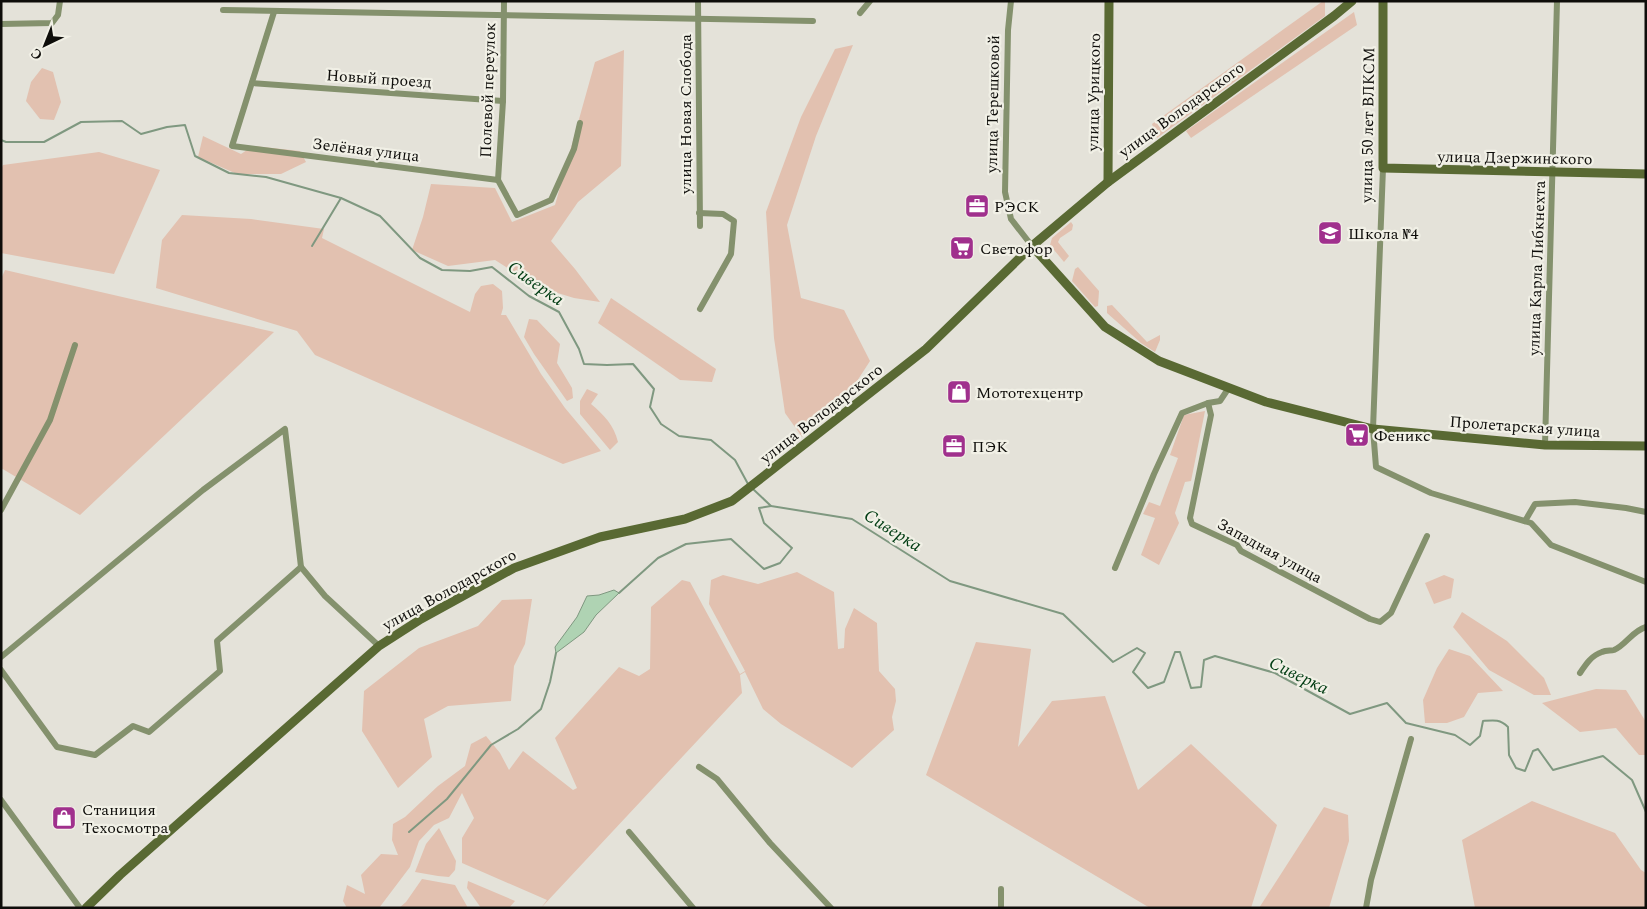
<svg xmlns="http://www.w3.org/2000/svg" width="1647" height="909" viewBox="0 0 1647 909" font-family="Spectral,serif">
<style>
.green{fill:#e2c1b0}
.water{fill:#afd3b3;stroke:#7f9880}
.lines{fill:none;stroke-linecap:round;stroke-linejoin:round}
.stream{stroke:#7f9880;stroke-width:2}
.minor{stroke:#84916d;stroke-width:6}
.secondary{stroke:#596933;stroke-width:9}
.labels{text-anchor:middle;stroke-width:4.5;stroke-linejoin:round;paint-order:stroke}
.street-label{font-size:16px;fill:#0e0d0a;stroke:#f1f0e6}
.poi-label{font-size:16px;fill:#0e0d0a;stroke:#f1f0e6;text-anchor:start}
.water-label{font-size:18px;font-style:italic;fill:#013c13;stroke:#f1f0e6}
</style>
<rect width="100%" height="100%" fill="#e4e2d9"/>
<!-- green -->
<g class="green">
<path d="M1323,1H1325V16L1157,138L1152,124Z"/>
<path d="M1354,12L1357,25L1191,138L1186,131Z"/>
<path d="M853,45L816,136L787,225L801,298L844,310L870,361L848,395L802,437L785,413L774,338L766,212L801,117L835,49Z"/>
<path d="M624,50L621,166L578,202L551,241L575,269L600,302L574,298L538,287L495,260L448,266L412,250L423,217L431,184L495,188L512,222L555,205L595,62Z"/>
<path d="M42,68L53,72L61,102L54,120L40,119L26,101L31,82Z"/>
<path d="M203,136L241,154L253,146L300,151L306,162L281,174H237L198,157Z"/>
<path d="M99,152L160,170L114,274L1,253V169L3,165Z"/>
<path d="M182,215L251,219L324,229L322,238L470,312L475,294L481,286L493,284L502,291L503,308L501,315H506L541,374L565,408L601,451L563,464L315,355L297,331L156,288L162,240Z"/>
<path d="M1071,222L1073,225L1072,230L1060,238L1058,242L1069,256L1064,262L1050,245L1052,238Z"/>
<path d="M1078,267L1099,291L1098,306L1095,307L1072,281L1075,269Z"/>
<path d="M5,270L274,332L80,515L1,468V279Z"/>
<path d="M611,298L716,369L712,382L680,380L598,323Z"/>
<path d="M1112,305L1147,342L1160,335V340L1155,352L1141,343L1107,313V306Z"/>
<path d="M529,319L537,320L560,344L557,363L572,388L573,398L567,401L534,354L524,337Z"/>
<path d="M587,389L598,394L591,404C604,415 614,425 618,442L610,450L580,414V401Z"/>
<path d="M1205,411L1191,481L1185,482L1175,513L1179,523L1159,565L1141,555L1155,518L1143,514L1149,502L1160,506L1178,458L1170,455L1184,415Z"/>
<path d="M797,572L834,592L838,649L844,648L845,629L854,608L877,623L879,671L895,689L896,701L892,717L894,730L852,768L781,724L763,709L745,672L740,675L742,693L541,908L547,900L462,863V838L474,818L462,793L449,818L434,825L419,841L410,867L379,908H347L343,901L347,885L365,894L361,875L381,854L398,855L392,840L393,824L405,817L438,786L465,766L471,744L486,736L500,753L509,770L523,751L573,790L577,788L555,738L619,667L639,676L650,669L651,607L682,580L690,582L740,674L745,671L709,604L711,580L723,575L758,584Z"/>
<path d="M1444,575L1454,579L1451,598L1434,604L1425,583Z"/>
<path d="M532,599L525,644L514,666L511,701L448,706L424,719L432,757L398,788L362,731L364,691L419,648L478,626L502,600Z"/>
<path d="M1462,612L1507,641L1544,678L1551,695H1534L1489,670L1453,627Z"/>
<path d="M976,642L1031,649L1018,747L1052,701L1105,696L1138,790L1191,744L1277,825L1251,908H1150L926,775Z"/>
<path d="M1449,649L1470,656L1503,691L1478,693L1464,717L1447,723H1425L1423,700L1437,668Z"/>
<path d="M1596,689L1626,690L1646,722V755H1639L1616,728L1580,732L1542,703Z"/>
<path d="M1532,801L1615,833L1641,870L1646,873V908H1475L1462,840Z"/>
<path d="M1324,807L1348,815L1349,841L1329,908H1259Z"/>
<path d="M439,828L456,861L455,870L449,877L438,876L415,872L426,844Z"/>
<path d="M422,879L455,885L468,908H399L406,902Z"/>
<path d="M468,881L515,901L509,908H481L467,888Z"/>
</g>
<!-- water -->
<path class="water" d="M614,590L619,593L596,615L584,632L556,653L555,647L577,617L587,596L599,595Z"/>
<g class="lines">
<!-- stream -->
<g class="stream">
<path d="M1,140L6,142H44L81,122L122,121L141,134L167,127L185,125L195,156L229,173L266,177L341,198L380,216L420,258L442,270L470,271L492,267L529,296L559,312L579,349L584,364L607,365L633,364L654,389L650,407L661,424L679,436L711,440L735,460L748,484"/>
<path d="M312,246L341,198"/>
<path d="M753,489L771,506L852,519L950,581L1063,614L1113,662L1137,648L1145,653L1133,672L1148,688L1164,682L1175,652H1180L1191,688L1201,687L1204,660L1215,656L1275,673L1350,714L1387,703L1406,723L1455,735L1470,745L1480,736L1483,721C1494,720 1500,719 1508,727L1509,755L1516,768L1525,771L1533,751L1538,749L1553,770L1603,756L1632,780L1646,812"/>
<path d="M619,593L658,558L686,544L731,539L764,569L780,563L792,548L764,523L759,508L771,506"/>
<path d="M409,832L447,799L491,745L518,729L541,709L550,682L556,653"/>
</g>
<!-- minor -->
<g class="minor">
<path d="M698,1L700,226"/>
<path d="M1011,1L1008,30L1005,192L1011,219L1032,246"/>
<path d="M223,10L813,21"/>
<path d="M274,12L232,146L498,180"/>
<path d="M860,13L870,1"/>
<path d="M1,24L52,23L58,15L60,1"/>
<path d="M252,83L503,101"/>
<path d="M1383,168L1373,429L1376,467L1431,493L1531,523L1551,545L1646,582"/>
<path d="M498,180L503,101L504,1"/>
<path d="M498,180L517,215L551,200L574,149L580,123"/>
<path d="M699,213L723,214L734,221L731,254L700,309"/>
<path d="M1228,389L1220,401L1208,403L1211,415L1190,518L1192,524L1237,545L1241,551L1370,619L1380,622L1391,613L1427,536"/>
<path d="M1545,445L1557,1"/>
<path d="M1,510L50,420L75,345"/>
<path d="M1525,521L1535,504L1575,502L1626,508L1646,512"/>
<path d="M1115,568L1154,474L1182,413L1208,403"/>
<path d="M1,657L203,490L285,429L301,567L325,596L379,646"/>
<path d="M1,670L57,747L95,755L133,726L149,732L220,671L217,641L301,567"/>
<path d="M1580,673C1586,664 1592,655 1602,652C1606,650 1611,651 1614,650C1626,645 1632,631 1646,627"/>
<path d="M699,767L717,779L770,843L831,908"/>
<path d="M1,800L80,908"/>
<path d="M629,832L693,908"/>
<path d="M1001,908V889"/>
<path d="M1366,908L1371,880L1411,739"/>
</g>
<!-- secondary -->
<g class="secondary">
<path d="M1383,1V168L1646,174"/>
<path d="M1108,182L1109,1"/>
<path d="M1032,246L1105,327L1159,361L1266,402L1373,429L1545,445L1646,446"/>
<path d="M86,908L120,875L379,646L421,619L514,568L600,537L685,519L732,501L926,349L1032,246L1108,182L1334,16L1352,1"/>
</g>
</g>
<!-- icons -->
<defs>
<symbol id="office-square" viewBox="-11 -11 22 22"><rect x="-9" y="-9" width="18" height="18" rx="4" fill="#a0308d" stroke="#f1f0e6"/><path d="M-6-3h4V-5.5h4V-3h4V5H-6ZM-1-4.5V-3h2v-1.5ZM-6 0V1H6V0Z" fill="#fff"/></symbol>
<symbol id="school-square" viewBox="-11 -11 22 22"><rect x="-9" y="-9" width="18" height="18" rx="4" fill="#a0308d" stroke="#f1f0e6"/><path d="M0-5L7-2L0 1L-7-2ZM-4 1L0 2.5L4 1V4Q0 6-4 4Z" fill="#fff"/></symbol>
<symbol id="supermarket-square" viewBox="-11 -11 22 22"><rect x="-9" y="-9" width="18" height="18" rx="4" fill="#a0308d" stroke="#f1f0e6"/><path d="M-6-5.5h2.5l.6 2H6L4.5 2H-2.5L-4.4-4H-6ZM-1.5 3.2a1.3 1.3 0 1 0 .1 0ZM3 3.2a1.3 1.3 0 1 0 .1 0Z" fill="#fff"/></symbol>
<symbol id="shop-square" viewBox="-11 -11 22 22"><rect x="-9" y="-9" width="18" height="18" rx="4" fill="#a0308d" stroke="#f1f0e6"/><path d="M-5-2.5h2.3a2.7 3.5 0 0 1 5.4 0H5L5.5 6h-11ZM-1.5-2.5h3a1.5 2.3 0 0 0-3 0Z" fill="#fff"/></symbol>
</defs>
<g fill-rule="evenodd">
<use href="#office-square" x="963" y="192" width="28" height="28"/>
<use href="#school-square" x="1316" y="219" width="28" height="28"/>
<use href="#supermarket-square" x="948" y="234" width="28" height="28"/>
<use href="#shop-square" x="945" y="378" width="28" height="28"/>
<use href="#supermarket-square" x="1343" y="421" width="28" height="28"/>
<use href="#office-square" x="940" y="432" width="28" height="28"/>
<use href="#shop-square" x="50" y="804" width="28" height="28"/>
</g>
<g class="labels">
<!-- street labels -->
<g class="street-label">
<text transform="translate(379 78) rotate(4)" y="6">Новый проезд</text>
<text transform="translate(487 90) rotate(-88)" y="6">Полевой переулок</text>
<text transform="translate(1093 92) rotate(-89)" y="6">улица Урицкого</text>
<text transform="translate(992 104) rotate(-89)" y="6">улица Терешковой</text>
<text transform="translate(1181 109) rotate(-36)" y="6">улица Володарского</text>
<text transform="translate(685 114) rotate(-90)" y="6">улица Новая Слобода</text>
<text transform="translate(1367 125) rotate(-89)" y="6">улица 50 лет ВЛКСМ</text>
<text transform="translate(366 149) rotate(7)" y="6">Зелёная улица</text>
<text transform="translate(1515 157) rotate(1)" y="6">улица Дзержинского</text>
<text transform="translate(1536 268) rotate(-88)" y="6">улица Карла Либкнехта</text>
<text transform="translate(821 413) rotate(-38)" y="6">улица Володарского</text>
<text transform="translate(1525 426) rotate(4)" y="6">Пролетарская улица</text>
<text transform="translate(1270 550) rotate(29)" y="6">Западная улица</text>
<text transform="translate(449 589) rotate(-29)" y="6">улица Володарского</text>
</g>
<!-- poi labels -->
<g class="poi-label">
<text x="994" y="212">РЭСК</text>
<text x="1348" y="239">Школа №4</text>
<text x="980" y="254">Светофор</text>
<text x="976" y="398">Мототехцентр</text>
<text x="1374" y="441">Феникс</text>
<text x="972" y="452">ПЭК</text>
<text x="82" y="815">Станиция<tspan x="82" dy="18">Техосмотра</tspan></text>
</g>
<!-- water labels -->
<g class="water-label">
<text transform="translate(536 283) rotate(35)" y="6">Сиверка</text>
<text transform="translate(893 530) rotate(32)" y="6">Сиверка</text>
<text transform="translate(1299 675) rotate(26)" y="6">Сиверка</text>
</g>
</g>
<!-- border -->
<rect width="1647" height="909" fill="none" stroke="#0e0d0a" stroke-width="5"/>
<!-- north arrow -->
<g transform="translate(45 45) rotate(223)" stroke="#f1f0e6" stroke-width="4" paint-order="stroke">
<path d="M0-4L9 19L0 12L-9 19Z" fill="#0e0d0a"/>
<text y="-8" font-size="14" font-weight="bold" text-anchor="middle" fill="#0e0d0a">С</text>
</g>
</svg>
